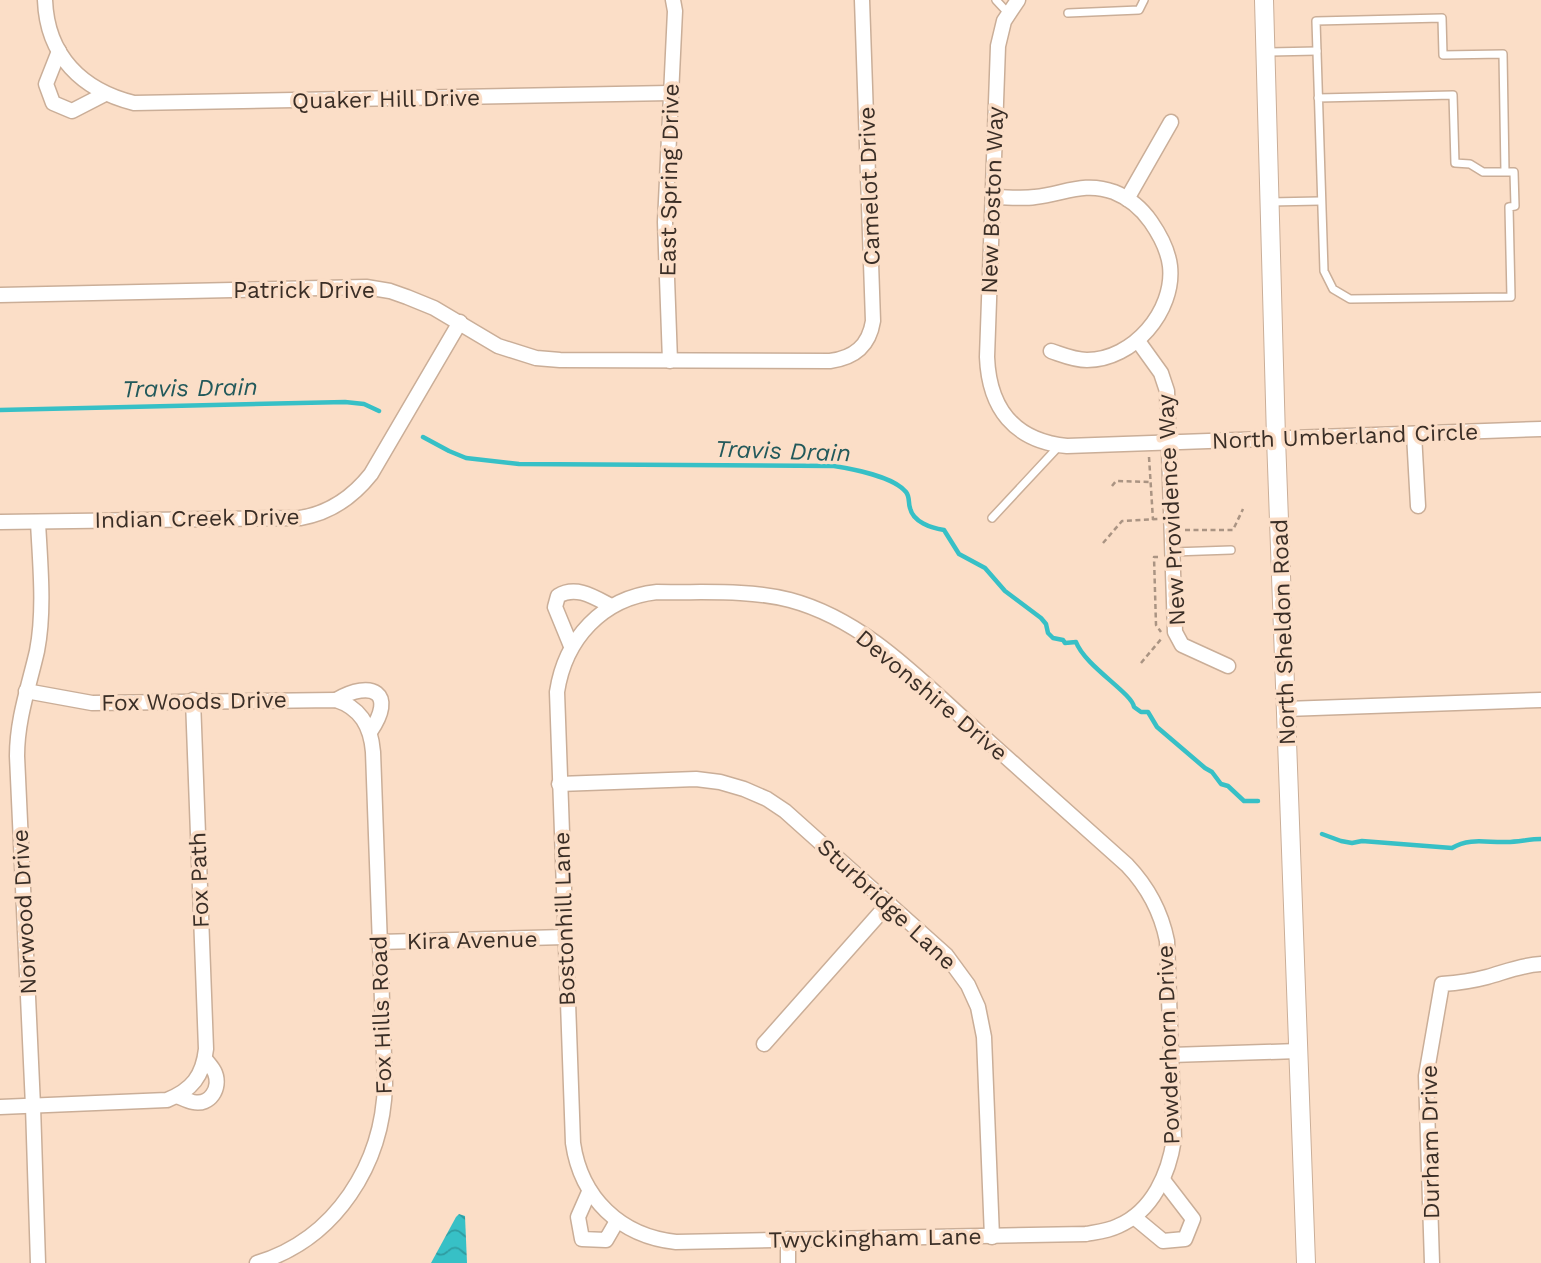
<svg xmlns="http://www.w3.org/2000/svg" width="1541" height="1263" viewBox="0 0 1541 1263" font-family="'Work Sans',sans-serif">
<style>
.water{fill:url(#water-waves)}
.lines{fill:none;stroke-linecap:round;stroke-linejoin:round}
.stream{stroke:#37c0c6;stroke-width:4.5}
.service-casing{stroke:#caae98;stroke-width:10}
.minor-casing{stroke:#caae98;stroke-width:17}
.tertiary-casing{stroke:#caae98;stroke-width:20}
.path{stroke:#aa9483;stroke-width:2.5;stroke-dasharray:5 3.5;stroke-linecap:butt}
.service{stroke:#fff;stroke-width:7}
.minor{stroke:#fff;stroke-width:14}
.tertiary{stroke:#fff;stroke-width:18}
.labels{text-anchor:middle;stroke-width:7;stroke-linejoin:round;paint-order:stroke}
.street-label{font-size:23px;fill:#3a2e26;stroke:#fbdec7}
.water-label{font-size:24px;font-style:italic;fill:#22595b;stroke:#fbdec7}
</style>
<defs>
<pattern id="water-waves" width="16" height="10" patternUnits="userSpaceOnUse" patternTransform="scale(1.75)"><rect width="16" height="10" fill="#37c0c6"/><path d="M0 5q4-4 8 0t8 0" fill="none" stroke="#2f9ca1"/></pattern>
</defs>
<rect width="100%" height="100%" fill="#fbdec7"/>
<!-- water -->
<path class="water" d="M459,1214L465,1216L467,1263H431L456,1217Z"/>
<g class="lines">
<!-- stream -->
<g class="stream">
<path d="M0,410L345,402L364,404L379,411"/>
<path d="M423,437L449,451L466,458L519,464L834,466C853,469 894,477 906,492C910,497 908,502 910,508C913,522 931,528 944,530L959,554L985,568L1005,591L1041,618L1046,624L1048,633L1053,638L1063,640L1065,643L1076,642C1085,666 1132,693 1134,707L1141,712H1148L1157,727L1205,768L1212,772L1221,784L1228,786L1244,801H1258"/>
<path d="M1322,834L1341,841L1352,843L1362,841L1452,848C1470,837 1488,843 1507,842C1518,842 1530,839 1541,839"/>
</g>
<defs>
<g id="service">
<path d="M996,0L1009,14"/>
<path d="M1068,13L1139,10L1144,0"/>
<path d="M1266,52L1317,51"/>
<path d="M1318,98L1453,95L1455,163L1470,164L1483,172H1514L1515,206L1509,207L1511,297L1350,299L1333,289L1324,271L1316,21L1442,18L1443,55L1503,54L1505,172"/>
<path d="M1270,202L1320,201"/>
<path d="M992,518L1060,445"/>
<path d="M1173,552L1231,550"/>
</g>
<g id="minor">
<path d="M45,0C47,56 82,90 134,103L670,93"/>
<path d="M1018,0L1004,21L998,46L987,357C989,408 1014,441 1067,446L1541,429"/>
<path d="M59,51L46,84L53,103L72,111L105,94"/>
<path d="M993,197C1007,197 1021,199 1035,197C1064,194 1084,181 1114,192C1129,198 1142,209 1151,222C1160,235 1168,250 1170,266C1175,311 1133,360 1087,360C1074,360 1063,355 1051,351"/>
<path d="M1127,199L1171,122"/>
<path d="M0,295L366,287L390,291L407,297L434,308L498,346L536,358L560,360L830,361C854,358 869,346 873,321L862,0"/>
<path d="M1138,341L1161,373L1167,391L1175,632L1182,645L1228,666"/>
<path d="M670,361L665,222L675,11L673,0"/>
<path d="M1414,434L1418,506"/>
<path d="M0,522L300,518C330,513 352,498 371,474L460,322"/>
<path d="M657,592C701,593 747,589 790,600C865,620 920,680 976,730C1026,775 1076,820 1127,865C1148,887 1161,911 1167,941L1174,1139C1169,1173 1153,1211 1118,1226C1108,1231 1097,1232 1086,1234L676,1242C620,1236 581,1198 573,1143L557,692C565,639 602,598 657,592Z"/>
<path d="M571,646L555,607L558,596C576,585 594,597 611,606"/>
<path d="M26,691L92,703L336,700C361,708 371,727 373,752L385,1084C383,1164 336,1239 257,1263"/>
<path d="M336,700C372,679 397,693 370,732"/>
<path d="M1286,709L1541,700"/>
<path d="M559,784L696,779L720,782L744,789L767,799L785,811L946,955L968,985L978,1007L984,1037L992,1237"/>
<path d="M379,942L565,937"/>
<path d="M764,1044L889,903"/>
<path d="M1171,1055L1298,1051"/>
<path d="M177,1096C182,1098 188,1101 193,1102C210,1106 221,1088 215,1073C213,1068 209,1064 205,1059"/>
<path d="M0,1107L167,1100C192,1090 203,1076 206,1049L193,700"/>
<path d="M589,1192L578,1217L582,1239L606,1240L617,1221"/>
<path d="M1134,1217L1163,1241L1185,1239L1193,1219L1163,1180"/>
<path d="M788,1239V1263"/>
<path d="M38,1263L33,1106L17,756C17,719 29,686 37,651C45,610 40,563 38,522"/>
<path d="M1432,1263L1426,1076L1442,984C1457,983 1472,981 1487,977C1505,972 1521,965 1541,964"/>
</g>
<path id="tertiary" d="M1264,0L1276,438L1306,1263"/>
</defs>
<!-- service casing -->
<use href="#service" class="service-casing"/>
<!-- minor casing -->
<use href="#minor" class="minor-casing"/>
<!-- tertiary casing -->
<use href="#tertiary" class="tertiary-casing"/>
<!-- path -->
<g class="path">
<path d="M1149,457L1153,520"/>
<path d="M1112,486L1116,481L1150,482"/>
<path d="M1185,530H1233L1243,509"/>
<path d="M1103,543L1122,521L1159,519"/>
<path d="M1158,557H1154L1156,625L1161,632"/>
<path d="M1141,663L1162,638"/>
</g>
<!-- service -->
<use href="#service" class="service"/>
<!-- minor -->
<use href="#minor" class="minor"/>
<!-- tertiary -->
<use href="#tertiary" class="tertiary"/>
</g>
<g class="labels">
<!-- street labels -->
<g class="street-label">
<text transform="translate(386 99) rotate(-1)" y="8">Quaker Hill Drive</text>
<text transform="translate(669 180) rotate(-89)" y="8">East Spring Drive</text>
<text transform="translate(869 186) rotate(-92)" y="8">Camelot Drive</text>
<text transform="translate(992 200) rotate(-88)" y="8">New Boston Way</text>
<text x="304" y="298">Patrick Drive</text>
<text transform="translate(1345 436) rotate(-2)" y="8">North Umberland Circle</text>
<text transform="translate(1171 510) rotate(-93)" y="8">New Providence Way</text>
<text transform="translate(197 518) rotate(-1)" y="8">Indian Creek Drive</text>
<text transform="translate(1283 632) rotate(-92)" y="8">North Sheldon Road</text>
<text transform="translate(932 695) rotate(40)" y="8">Devonshire Drive</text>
<text transform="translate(194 701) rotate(-1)" y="8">Fox Woods Drive</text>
<text transform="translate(199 880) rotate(-92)" y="8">Fox Path</text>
<text transform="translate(887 904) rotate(43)" y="8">Sturbridge Lane</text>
<text transform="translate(24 912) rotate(-93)" y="8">Norwood Drive</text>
<text transform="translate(564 919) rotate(-92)" y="8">Bostonhill Lane</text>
<text transform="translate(472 940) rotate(-1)" y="8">Kira Avenue</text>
<text transform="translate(381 1015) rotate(-92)" y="8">Fox Hills Road</text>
<text transform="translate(1168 1045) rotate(-92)" y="8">Powderhorn Drive</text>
<text transform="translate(1430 1142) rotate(-91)" y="8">Durham Drive</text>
<text transform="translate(875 1238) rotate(-1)" y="8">Twyckingham Lane</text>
</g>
<!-- water labels -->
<g class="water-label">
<text transform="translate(190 388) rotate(-1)" y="8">Travis Drain</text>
<text transform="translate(783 451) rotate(2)" y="8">Travis Drain</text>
</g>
</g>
</svg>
